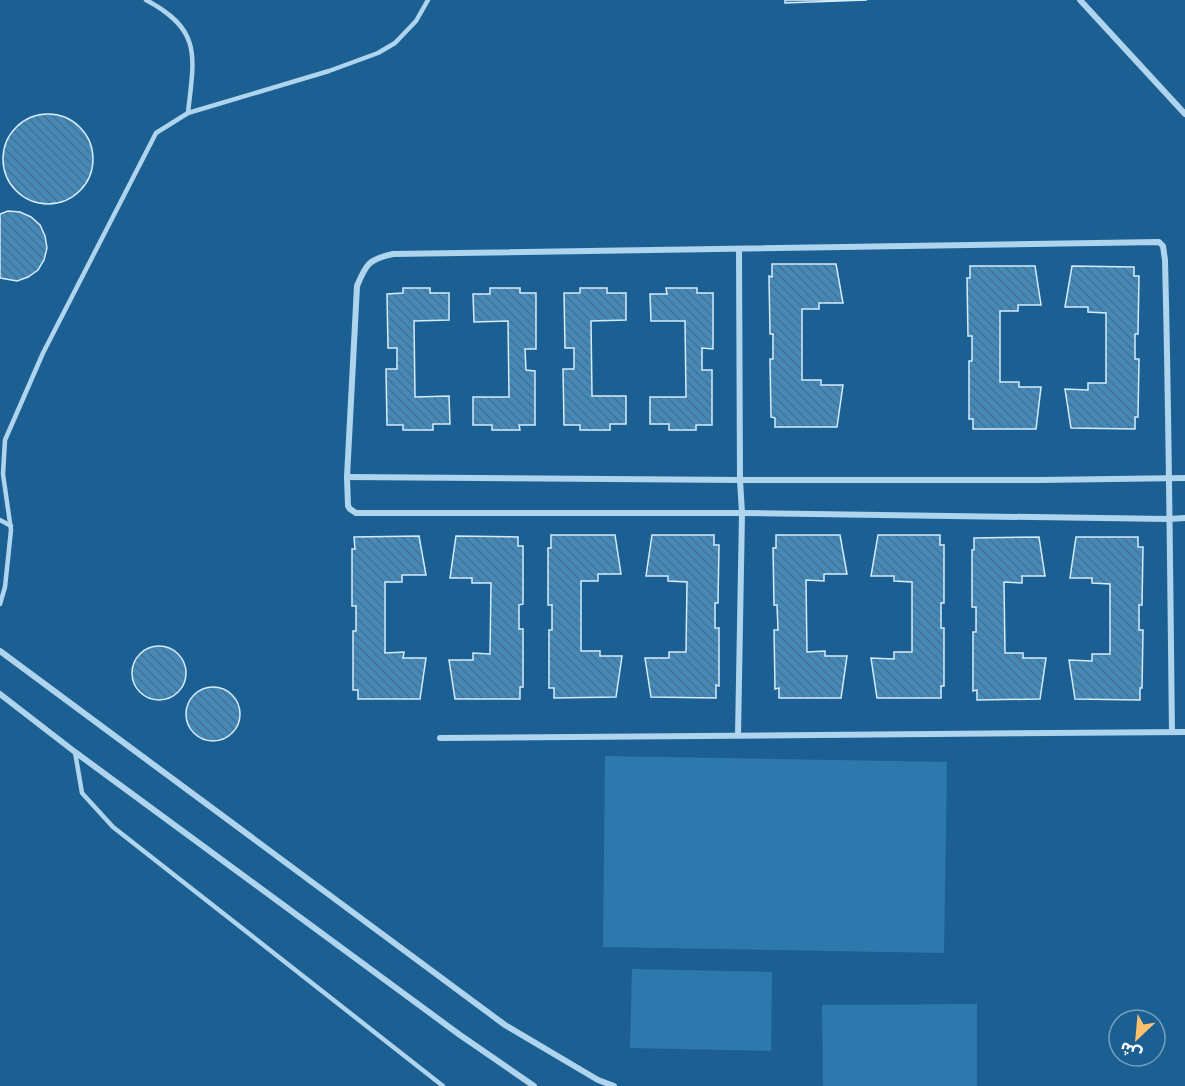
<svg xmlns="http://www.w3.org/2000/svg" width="1185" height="1086" viewBox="0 0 1185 1086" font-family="Lato,'Noto Sans Arabic',sans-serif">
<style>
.pitch{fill:#2d79ae}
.building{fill:url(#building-back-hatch);stroke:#d4ebfa;stroke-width:1.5}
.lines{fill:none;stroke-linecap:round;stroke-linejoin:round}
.lane{stroke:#aed4ee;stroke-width:4.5}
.street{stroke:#aed4ee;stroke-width:6}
</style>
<defs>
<pattern id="building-back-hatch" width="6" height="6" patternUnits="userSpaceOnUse" patternTransform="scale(1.5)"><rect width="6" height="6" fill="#4589b9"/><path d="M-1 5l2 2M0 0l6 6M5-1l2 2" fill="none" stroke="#48718d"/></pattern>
</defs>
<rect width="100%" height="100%" fill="#1c6093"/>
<!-- pitch -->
<g class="pitch">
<path d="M605,756L947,762L944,953L603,947Z"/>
<path d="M632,969L772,972L771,1051L630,1048Z"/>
<path d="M977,1004V1086H823L822,1005Z"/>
</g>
<!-- building -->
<g class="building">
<path d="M785,0H867L785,3Z"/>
<circle cx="48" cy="159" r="45"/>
<path d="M8,211L20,212L31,217L40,225L45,236L47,248L44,260L38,270L28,277L17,281L0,278V214Z"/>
<path d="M772,264H836L843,303H819V309H802V380H821V385H843L837,427H775V418L771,417L770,359H773V334H770L769,276L772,277Z"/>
<path d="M970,266H1035L1041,305H1018V311H1000V382H1019V387H1041L1036,429H973V419H969V361H972V336H968L967,278H970Z"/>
<path d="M1072,266L1134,267V276H1139L1138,334H1135V359H1139L1138,417H1135V429L1071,428L1065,389L1088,390V383H1106V313L1088,312V307H1065Z"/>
<path d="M403,288H430V293H449V320L414,321L415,397L449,396L450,424H433V430H403V425H387L386,369H397V348H388L387,294L403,293Z"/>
<path d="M490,288H520V293H536V349H525L526,370L535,371V425H519L520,430H492V425H473V397H509L508,321L474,322L473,294H490Z"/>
<path d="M580,288H607V293H626V320L591,321L592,396H626V424H610V430H580V425H564L563,369H574V348H565L564,293H580Z"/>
<path d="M666,288H697V293H713V349L702,348V370H712V425H696V430H669V424H650V397H686L685,321H651L650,294H667Z"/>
<path d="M551,535H615L621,574H598V581H581V651H600V656H622L616,697L554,698V688H549V630H552V605H548V548H551Z"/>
<path d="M652,535H714V545H719L718,603H715V628H719V686L716,685V698L651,697L645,658H669V652H686L687,582L668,581V576H646Z"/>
<path d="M776,535H840L847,574H824V581L806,580L807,652L825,651V656H847L841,698H779V688L775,689L774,630H778L777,605H774L773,548H776Z"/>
<path d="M878,535H940V545H944V603H941V628H944V686H941V698H877L871,658L894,659V652H912V582L894,581V576H871Z"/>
<path d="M419,536L426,575H402V582H385V653L404,652L403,658H426L420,699H358V690H353V631H356V606H352V549H355L354,537Z"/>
<path d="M456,536L518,537V546H523V604L519,605V629H523V687H520V699H455L449,660H473V653L490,654L491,583H472V578H450Z"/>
<path d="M1039,537L1045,576H1022V583L1004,582L1005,653H1023V658H1046L1040,699L977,700V690L973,691V632H976V607H972V550H974V538Z"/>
<path d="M1076,537H1138V547H1143L1142,605H1139V630H1143L1142,688H1140V700L1075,699L1069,660L1092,661V654H1110V584L1092,583V578H1070Z"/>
<circle cx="159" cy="673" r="27"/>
<circle cx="213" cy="714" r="27"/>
</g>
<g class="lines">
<!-- lane -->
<g class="lane">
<path d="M146,0C203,30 194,57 188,113"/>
<path d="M0,520L11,526"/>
<path d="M0,604L5,587L11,530L3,474L5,440L43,353L156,133L188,113L329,71L378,53L395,43L416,21L428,0"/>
<path d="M75,752L82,793L113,827L443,1086"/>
</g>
<!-- street -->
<g class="street">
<path d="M1080,0L1185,114"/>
<path d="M347,477L740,480H1040L1185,478"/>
<path d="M0,651L505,1025L598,1080L614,1086"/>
<path d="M0,694L75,752L460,1035L534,1086"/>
<path d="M1172,732C1170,574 1169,417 1165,260L1163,246L1159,242L393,254C369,259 366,264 357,286L347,477L348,506L350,509L356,513H742L1169,519L1185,518"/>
<path d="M738,735L742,513L740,480L739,249"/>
<path d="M440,738L1185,732"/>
</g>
</g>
<!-- north arrow -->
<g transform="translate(1137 1038) rotate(206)"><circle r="28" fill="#1c6093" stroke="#77a0be" stroke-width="1.5"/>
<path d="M0-4.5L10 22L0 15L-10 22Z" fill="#fec06c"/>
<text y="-9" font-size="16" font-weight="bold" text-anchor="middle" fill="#ffffff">ش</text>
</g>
</svg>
